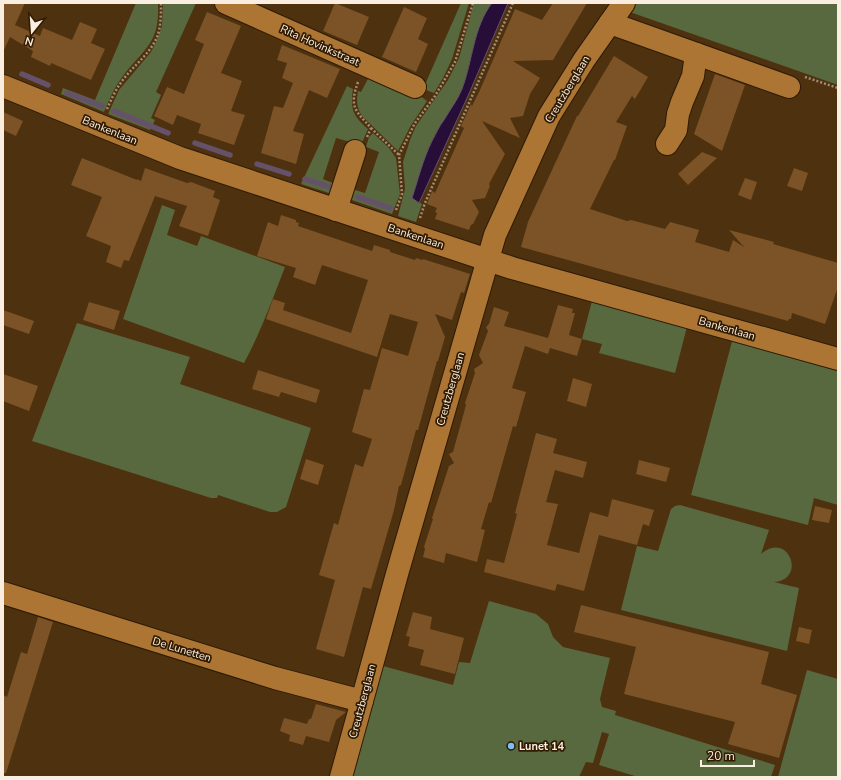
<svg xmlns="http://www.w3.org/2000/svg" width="841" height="780" viewBox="0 0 841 780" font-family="'Nunito Sans',sans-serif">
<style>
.green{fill:#58693f}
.water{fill:#260e39;stroke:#66516b}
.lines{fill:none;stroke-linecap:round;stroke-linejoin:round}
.stream{stroke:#66516b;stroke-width:5.5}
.building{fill:#7c5326}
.minor-casing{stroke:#2d1b07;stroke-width:24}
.path{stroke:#a28d75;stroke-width:2.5;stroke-dasharray:2 2;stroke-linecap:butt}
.minor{stroke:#ad7534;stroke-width:22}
.poi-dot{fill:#7cbef9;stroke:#301a00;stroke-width:1.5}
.labels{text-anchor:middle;stroke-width:3.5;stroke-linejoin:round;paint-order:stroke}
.street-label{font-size:11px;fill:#faeee1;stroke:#301a00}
.poi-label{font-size:11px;font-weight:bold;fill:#faeee1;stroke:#301a00;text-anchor:start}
</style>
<rect width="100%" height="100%" fill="#4e310e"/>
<!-- green -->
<g class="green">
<path d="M136,3H158C160,44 145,47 123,76C115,86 109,100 104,112L61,94L63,88L95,100Z"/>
<path d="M163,3H196L156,92L161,95L151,118L155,120L150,130L108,114L119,90L151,52L156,42L162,26Z"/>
<path d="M461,3H469L452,59L443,78L434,93L423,89Z"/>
<path d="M474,3H492C473,29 473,61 462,90C454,109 439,124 431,143C423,161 418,180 412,198L422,204L416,222L398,216L405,189L403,162L410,140L416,126L448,80L459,58Z"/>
<path d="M633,3H838V85L627,11Z"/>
<path d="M369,77L420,96L427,101L410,127L398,151L362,116C357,108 356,101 358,91L361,92Z"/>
<path d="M347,86L353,89C350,109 353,116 368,129L361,145L336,138L323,179L335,184L332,194L301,184Z"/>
<path d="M373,133L389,148L396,158L400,194L392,214L349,199L352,189L365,193L379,152L366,147L369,137Z"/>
<path d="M162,205L175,210L167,235L197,246L201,236L285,267C272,300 261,332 244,363L123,319Z"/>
<path d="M593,297L688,323L675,373L599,353L602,344L582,339Z"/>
<path d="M77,323L190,357L180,384L311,428L286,507L277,512H270L218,495L217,498H211L32,441Z"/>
<path d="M734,334L838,369V505L814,498L808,525L691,495Z"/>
<path d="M680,505L769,530L761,554C789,530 807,580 774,582L799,588L787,651L621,610L637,546L658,551L671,509L675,506Z"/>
<path d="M489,601L536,614L548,624L553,637L563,647L610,658L600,699L602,707L616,711L615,715L775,765L771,777H638L599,765L609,734L602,732L593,763L586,762L579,777H353L383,666L453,685L459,662L470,663Z"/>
<path d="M807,670L838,679V777H778Z"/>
</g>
<!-- water -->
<path class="water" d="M492,3H508L468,96L419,203L412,198C418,180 423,159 432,141C436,134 439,126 444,120C451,108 457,101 462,89C473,60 473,28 492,3Z"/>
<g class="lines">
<!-- stream -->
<g class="stream">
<path d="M22,74L48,85"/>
<path d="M67,93L102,106"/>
<path d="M114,111L168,133"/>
<path d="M195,143L230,155"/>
<path d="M257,164L289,174"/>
<path d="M305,179L330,187"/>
<path d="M358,197L390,208"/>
</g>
</g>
<!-- building -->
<g class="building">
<path d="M3,3H25L15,25L40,36L43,28L72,40L80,22L97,29L91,43L105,49L91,80L51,63L50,66L31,57L33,51L10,37L3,52Z"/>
<path d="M335,3L369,17L357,45L323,31Z"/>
<path d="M553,3H587L553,60L513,61L540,78L530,94L523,116L510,118L520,138L482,121L505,154L489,184L490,186L485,198L472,200L479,212L473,224L471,225L469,230L435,219L437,213L435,212L437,208L427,204L432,191L435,193L464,128L461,126L471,104L472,106L480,90L515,9L542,20Z"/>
<path d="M404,7L427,18L418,39L428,44L416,72L382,57Z"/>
<path d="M207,12L241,26L221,73L242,81L231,111L245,115L234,145L198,133L201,124L177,115L173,125L154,116L167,87L184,94L204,44L195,40Z"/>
<path d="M282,45L340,69L327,98L309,90L293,131L304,134L296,164L261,153L274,106L283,108L293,83L282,78L287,63L277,60Z"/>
<path d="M614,56L648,77L635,99L632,96L616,122L627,126L615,160H614L590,209L627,221L631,220L665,229L670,222L699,230L695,242L729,252L733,240L744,247L729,230L774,242L773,244L838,263V287L825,324L792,313L791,319H789L788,321L521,247L528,222L577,116H578Z"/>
<path d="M715,74L745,85L722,151L694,134Z"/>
<path d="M3,112L23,121L16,136L3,130Z"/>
<path d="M702,152L717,158L688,185L678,174Z"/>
<path d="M82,158L137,180V179L141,181L145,168L187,183L191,182L215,191L213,197L220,200L208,236L179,226L187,206L155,196L129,261L124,260L121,268L106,262L111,246L86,236L102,197L71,185Z"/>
<path d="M794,168L808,173L802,191L787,186Z"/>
<path d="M745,178L757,182L751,200L738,195Z"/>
<path d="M281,215L296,220V222L299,223L298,226L372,251L374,245L390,250V252L415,260L416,258L422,260L423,259L470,274L464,293L461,292L452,320L435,314L445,337L438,361H437L418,430H416L401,485L399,486L394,510L371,589L363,587L344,657L316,649L335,580L319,575L334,523L338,525L355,464L363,467L372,439L352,432L364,389L370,390L382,348L408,356L418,322L390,314L377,357L266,319L273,299L285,303L283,310L351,333L368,280L322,265L315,285L293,277L296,268L257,256L268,222L278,226Z"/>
<path d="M89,302L120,311L114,330L83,320Z"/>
<path d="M558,305L573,309L572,313H575L569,335L582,339L577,356L550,348L548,354L525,346L512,388L526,392L516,427L513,426L491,503L489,502L481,529L485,530L477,562L446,553L444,563L423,557L425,549L424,547L433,519L432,518L449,466L454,463L449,454L453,452L466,405L465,403L475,373L474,369L483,363L479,355L488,331L486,327L489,324L494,307L509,312L504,326L548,338Z"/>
<path d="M3,310L34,321L29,334L3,325Z"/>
<path d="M258,370L320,390L316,403L281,392L279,397L252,389Z"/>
<path d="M3,374L38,386L29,411L3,401Z"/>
<path d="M573,378L592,384L586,407L567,401Z"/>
<path d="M536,433L557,439L553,453L587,462L583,478L555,470L546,502L558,504L547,545L579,553L590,512L608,517L612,499L654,510L649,526L643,524L637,545L599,535L584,591L557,584L555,591L484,572L487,559L504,563L517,514L515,513Z"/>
<path d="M306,459L324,465L318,485L300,479Z"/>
<path d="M639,460L670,468L666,482L636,474Z"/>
<path d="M815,506L832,510L829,523L812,520Z"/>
<path d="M581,605L769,652L761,684L797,695L779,758L728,744L735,722L624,694L636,647L574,632Z"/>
<path d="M413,612L432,617L430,629L464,638L455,674L420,665L424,650L408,646L410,637L406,636Z"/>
<path d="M38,617L53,622L6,773H3V695L7,697L21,652L27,654Z"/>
<path d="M799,627L812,630L809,644L796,641Z"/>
<path d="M316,704L346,712L336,720L329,742L306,736L303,745L289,741L290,735L280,731L284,718L307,724L309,719H311Z"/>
</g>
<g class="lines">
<defs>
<g id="minor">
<path d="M226,3L415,87"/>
<path d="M610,23L789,87"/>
<path d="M3,86L180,158L512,268L838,359"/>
<path d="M667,144L676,130L678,114L682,102L693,76L696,54"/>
<path d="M336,210L355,151"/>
<path d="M3,593L275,678L362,701"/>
<path d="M341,777L397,574L495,235L549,116L584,60L624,3"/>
</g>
</defs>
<!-- minor casing -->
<use href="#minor" class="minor-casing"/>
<!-- path -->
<g class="path">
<path d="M805,77L838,88"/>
<path d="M358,82C349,107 355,110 371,128L367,137"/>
<path d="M107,109C111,100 115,91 120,84C131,67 149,56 157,37C161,27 161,14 161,3"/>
<path d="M371,128L399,155"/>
<path d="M396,210L402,194L399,155L415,123L435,96L455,62L473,3"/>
<path d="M420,218L425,203L513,3"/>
</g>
<!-- minor -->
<use href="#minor" class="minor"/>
</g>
<!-- markers -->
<circle class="poi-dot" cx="511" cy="746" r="4"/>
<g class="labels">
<!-- street labels -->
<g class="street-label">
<text transform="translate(320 45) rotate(24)" y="4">Rita Hovinkstraat</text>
<text transform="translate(567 89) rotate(-59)" y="4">Creutzberglaan</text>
<text transform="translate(110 130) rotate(22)" y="4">Bankenlaan</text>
<text transform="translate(416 236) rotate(18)" y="4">Bankenlaan</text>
<text transform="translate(727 328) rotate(16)" y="4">Bankenlaan</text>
<text transform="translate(450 389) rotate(-74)" y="4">Creutzberglaan</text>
<text transform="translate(182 649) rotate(17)" y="4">De Lunetten</text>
<text transform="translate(362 701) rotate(-75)" y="4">Creutzberglaan</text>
</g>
<!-- poi labels -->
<g class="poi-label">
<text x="519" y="750">Lunet 14</text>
</g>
</g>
<!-- border -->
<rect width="841" height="780" fill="none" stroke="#faeee1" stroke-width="8"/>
<!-- north arrow -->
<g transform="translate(32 32) rotate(197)" stroke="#301a00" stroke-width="3" paint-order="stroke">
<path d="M0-3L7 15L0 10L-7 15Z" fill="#faeee1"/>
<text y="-6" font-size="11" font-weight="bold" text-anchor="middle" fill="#faeee1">N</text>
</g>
<!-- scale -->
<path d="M701 760v6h53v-6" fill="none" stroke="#faeee1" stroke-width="2"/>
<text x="707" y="760" font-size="12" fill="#faeee1" stroke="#301a00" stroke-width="3" paint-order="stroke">20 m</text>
</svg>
